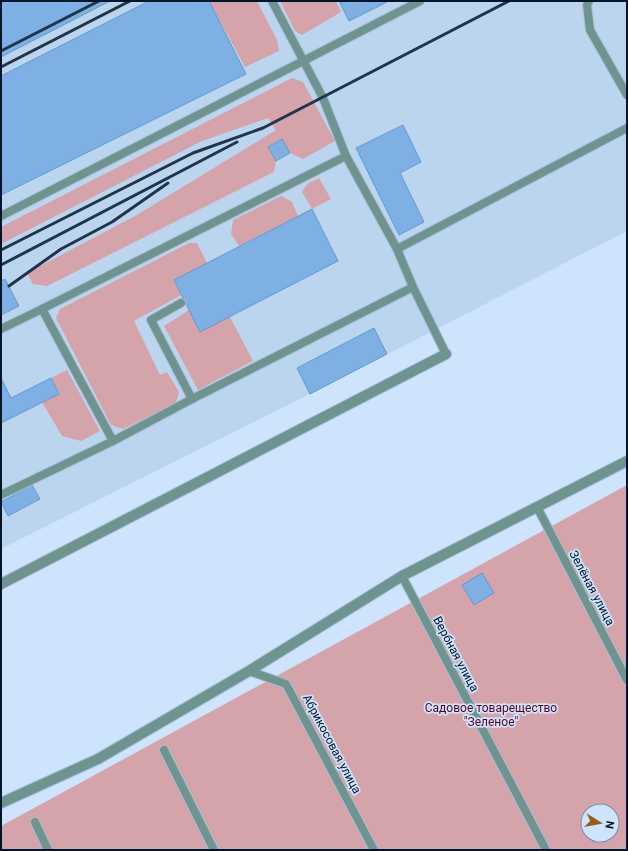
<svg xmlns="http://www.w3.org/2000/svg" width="628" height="851" viewBox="0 0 628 851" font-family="Roboto,sans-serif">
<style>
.built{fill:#bcd5ef}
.green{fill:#d5a3aa;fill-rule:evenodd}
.building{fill:#7eb0e3;stroke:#619ad2}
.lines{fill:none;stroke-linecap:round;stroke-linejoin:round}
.service-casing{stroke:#a8bfd6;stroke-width:10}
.minor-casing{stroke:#a8bfd6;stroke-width:12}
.service{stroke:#6f9490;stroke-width:8}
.minor{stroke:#6f9490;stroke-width:10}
.rail{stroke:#20344a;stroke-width:3}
.labels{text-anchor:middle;stroke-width:3.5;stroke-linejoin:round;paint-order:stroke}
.street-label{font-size:12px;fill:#01152a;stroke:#cde4fc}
.park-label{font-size:12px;fill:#5c0021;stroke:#cde4fc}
</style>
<rect width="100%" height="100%" fill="#cde4fc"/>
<!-- built -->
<path class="built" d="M1,1H627V231L310,394L1,549Z"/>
<!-- green -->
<g class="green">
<path d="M209,1H257L277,40L279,51L245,67Z"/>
<path d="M280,1H336L341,12L302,35L295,31Z"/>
<path d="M292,78L303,82L335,141L303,159L290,153L276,161L274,172L47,286L33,284L27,273L135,216L276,130L268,118L202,141L1,244V227Z"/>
<path d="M319,178L331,199L312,209L302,192L308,183Z"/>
<path d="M281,196L292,202L298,216L239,246L231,234L233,220Z"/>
<path d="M189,243H197L207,263L174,280L181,295L134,321L160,375L167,372L179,392L176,403L123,429L111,425L56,318L60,309Z"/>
<path d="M189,310L230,317L253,361L198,390L164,326Z"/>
<path d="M67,370L100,431L81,441L62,436L42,402L59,394L51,378Z"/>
<path d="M627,485V850H1V826ZM588,811H612V835H588Z"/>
</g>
<!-- building -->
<g class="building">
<path d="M1,1H110L1,57Z"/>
<path d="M149,1H209L246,74L1,195V76Z"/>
<path d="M339,1H389L349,21Z"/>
<path d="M403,125L421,162L400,173L424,222L399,235L356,148Z"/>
<path d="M282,139L290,153L276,161L268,147Z"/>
<path d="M312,209L338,261L200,332L174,280Z"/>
<path d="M5,279L19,306L1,315V281Z"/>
<path d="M374,328L387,354L310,394L297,368Z"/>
<path d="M1,378L11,398L51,378L59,394L1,423Z"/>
<path d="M32,485L40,499L8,516L1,502Z"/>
<path d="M482,573L494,593L474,605L462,585Z"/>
</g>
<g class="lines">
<defs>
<g id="service">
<path d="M272,1L323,98L346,156"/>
<path d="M589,1L587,5L590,30L627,95"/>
<path d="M1,216L420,1"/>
<path d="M397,249L627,128"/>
<path d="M181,303L151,320L192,399"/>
<path d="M1,329L42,309"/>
<path d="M113,441L192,399L413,287"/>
<path d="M1,495L113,441L42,309L346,156L397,249L413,287L446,354"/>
<path d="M537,507L627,680"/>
<path d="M402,576L546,850"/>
<path d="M249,671L286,684L374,850"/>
<path d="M164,750L214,850"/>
<path d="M35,822L48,850"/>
</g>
<g id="minor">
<path d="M1,584L446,354"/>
<path d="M1,803L98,759L249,671L402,576L627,461"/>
</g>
</defs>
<!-- service casing -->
<use href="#service" class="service-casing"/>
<!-- minor casing -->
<use href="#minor" class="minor-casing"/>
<!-- service -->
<use href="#service" class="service"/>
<!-- minor -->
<use href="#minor" class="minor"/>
<!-- rail -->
<g class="rail">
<path d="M1,51L99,1"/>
<path d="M1,67L130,1"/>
<path d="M1,250L193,153L263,128L509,1"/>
<path d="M1,265L237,142"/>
<path d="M9,286L61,249L112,222L168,183"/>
</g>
</g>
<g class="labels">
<!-- street labels -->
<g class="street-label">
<text transform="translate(592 588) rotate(62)" y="4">Зелёная улица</text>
<text transform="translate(456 654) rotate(62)" y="4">Вербная улица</text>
<text transform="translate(332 744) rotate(62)" y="4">Абрикосовая улица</text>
</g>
<!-- park labels -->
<g class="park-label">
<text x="491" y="712">Садовое товарещество<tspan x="491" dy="14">"Зеленое"</tspan></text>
</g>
</g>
<!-- border -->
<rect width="628" height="851" fill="none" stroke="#01152a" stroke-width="4"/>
<!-- north arrow -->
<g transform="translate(600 823) rotate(101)"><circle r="19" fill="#cde4fc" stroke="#7b91a8"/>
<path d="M0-3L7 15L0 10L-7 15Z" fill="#956015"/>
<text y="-6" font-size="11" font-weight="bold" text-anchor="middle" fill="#01152a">N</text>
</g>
</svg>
